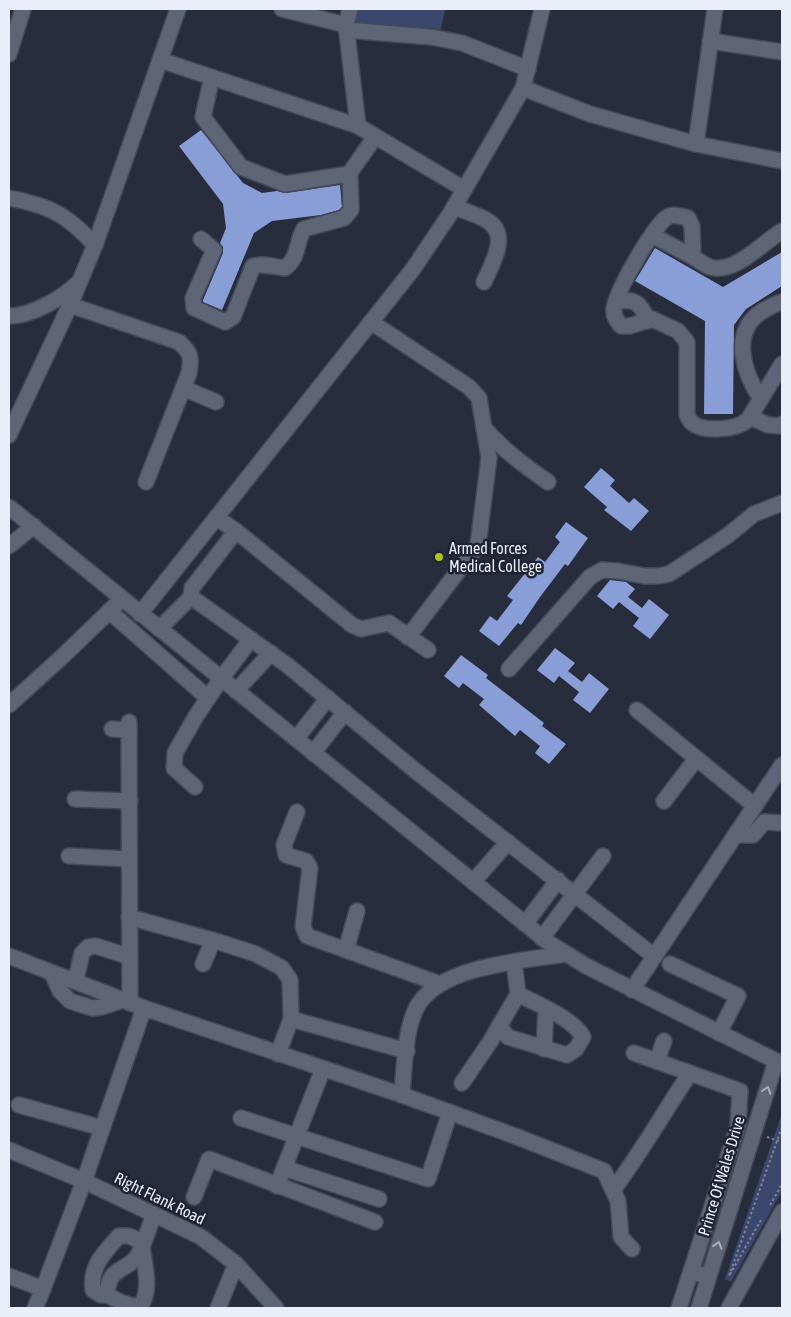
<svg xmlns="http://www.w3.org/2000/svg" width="791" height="1317" viewBox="0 0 791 1317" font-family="'Asap Condensed',sans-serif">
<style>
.green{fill:#3b476d}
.building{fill:#899dd7}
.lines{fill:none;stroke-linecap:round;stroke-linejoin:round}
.minor-casing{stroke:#454957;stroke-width:18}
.path{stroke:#818593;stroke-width:2;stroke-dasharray:2.5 2.5;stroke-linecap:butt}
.minor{stroke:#5e6577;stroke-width:15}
.oneway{stroke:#abb0be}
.poi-dot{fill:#abc615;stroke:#1e2433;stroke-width:2}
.labels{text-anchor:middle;stroke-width:5;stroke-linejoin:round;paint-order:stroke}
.poi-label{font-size:16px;fill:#eaeef8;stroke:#1e2433;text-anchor:start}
.street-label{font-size:16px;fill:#eaeef8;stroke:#1e2433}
</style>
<rect width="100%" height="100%" fill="#282d3d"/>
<!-- green -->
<g class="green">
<path d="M355,9H445L438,42L352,22Z"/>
<path d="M782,1113V1191L731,1282L725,1279Z"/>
</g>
<!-- building -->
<g class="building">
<path d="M201,130L243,183L262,193L277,191L286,193L340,185L342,207L339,210L321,215L272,221L254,233L222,310L203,302V300L223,253V247L220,243L226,228L223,204L179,146Z"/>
<path d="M655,248L723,287L782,252V286L746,309L734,325L733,414H704L705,321L635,281Z"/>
<path d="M601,468L615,480L610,486L629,503L634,498L649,511L631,531L604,510L607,507L584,487Z"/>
<path d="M566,522L588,538L568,566L565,564L540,597L521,625L518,623L499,646L479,631L490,616L497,621L513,600L507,596L538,557L545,562L560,542L555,537Z"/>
<path d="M610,580L626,582L635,589L628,597L642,608L649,599L669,615L650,639L633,626L639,618L619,602L613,609L597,596Z"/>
<path d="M555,648L575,663L568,671L582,682L589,673L609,689L590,713L573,700L579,692L559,676L554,683L537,670Z"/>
<path d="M461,655L488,675L486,678L544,723L542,726L566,744L549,764L535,753L540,746L520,730L515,736L479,705L484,699L463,683L459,688L444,676Z"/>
</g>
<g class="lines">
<defs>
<g id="minor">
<path d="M282,9L346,25"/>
<path d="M350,9L346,25L358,126L464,189"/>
<path d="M346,30L431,37L462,43L528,69"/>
<path d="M710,41L782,52"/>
<path d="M9,54L23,9"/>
<path d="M160,60L358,126"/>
<path d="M212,77L203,117L241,167L285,184L349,174L375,137"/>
<path d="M523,88L590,114L696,144L782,161"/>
<path d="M696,144L715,9"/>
<path d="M9,198C50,206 66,214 95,245"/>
<path d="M454,207C464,211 476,214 486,220C511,233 492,264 484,282"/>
<path d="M782,231C763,242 734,275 710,267C704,265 698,260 693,257L692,226L688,218C680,216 672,213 666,218C652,229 615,293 614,309C613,316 617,321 621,326H630L652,319L678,331L687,342V415C687,415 690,421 691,422C703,433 736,430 748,420L782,364"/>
<path d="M652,235L693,257"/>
<path d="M201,239L214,250L193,298L194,308L225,322L233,317L253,266C261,263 276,267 285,268C300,256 295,244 304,229L344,218L351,210L350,173"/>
<path d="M616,302C635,297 641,304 648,321"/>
<path d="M70,305L179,342C191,353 192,358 189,373L146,482"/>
<path d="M9,316C32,316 62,298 78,283"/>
<path d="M371,322L469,387L479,398L489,458L478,545L408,637"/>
<path d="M183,388L216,402"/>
<path d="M761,399C744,374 730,333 761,312C768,308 774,304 782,302"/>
<path d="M750,417L768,425L780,426L782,424"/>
<path d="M484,428C503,450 525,466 548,482"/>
<path d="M9,435L70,305L95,245L178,9"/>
<path d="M9,507L549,943L586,966L782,1064"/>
<path d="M217,518L236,531L352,625L361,629L389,623L428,650"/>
<path d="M9,546L34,526"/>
<path d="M191,597L287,665L417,772L654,956"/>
<path d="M109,611L208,698"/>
<path d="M140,614L413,269L450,214L523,88L542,9"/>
<path d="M159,629L191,597L192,588L236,531"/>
<path d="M509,669L590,577L602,570L618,571L644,576H658L669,574L727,536L754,514L782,503"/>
<path d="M236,691L271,653"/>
<path d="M9,705L64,655L122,599"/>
<path d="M637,710L755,806"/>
<path d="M129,722L130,1003"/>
<path d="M112,729L129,730"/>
<path d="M296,739L328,698"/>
<path d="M313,753L345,712"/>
<path d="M195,787L174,768L175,753L196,716L221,679L251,639"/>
<path d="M75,799L130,801"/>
<path d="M664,801L696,759"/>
<path d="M297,812L284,845L286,855L306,861L310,868L303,927L307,936L440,984"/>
<path d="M736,835H753L764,822L782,823"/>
<path d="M69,856L129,859"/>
<path d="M473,882L508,842"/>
<path d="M129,917L219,942L256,954L282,968L290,980L291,1019"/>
<path d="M525,924L558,880"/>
<path d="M542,938L603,856"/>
<path d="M346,950L357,911"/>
<path d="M9,956L144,1008L402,1095C404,1070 405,1026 418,1005C443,965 523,961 566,954"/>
<path d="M203,964L213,940"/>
<path d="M670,964L738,996L719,1033"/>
<path d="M52,973L60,991L70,1001L92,1008L102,1007L123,1000"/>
<path d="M70,980L77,975L82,953L88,947L96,946L130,957"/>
<path d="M632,990L782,765"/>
<path d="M499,1026L508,1037L567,1055L576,1049L583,1037C574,1019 537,1004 518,994"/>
<path d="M544,1049L546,1008"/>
<path d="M634,1053L740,1091L738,1126L691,1271L708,1277"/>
<path d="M278,1054L291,1019L407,1051"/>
<path d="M657,1061L664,1041"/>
<path d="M462,1083L490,1042L518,994L514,962"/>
<path d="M402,1095L515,1136L604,1171L618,1201L621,1237L632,1249"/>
<path d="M19,1105L102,1128"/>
<path d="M241,1118L428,1179L450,1112"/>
<path d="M9,1150L84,1181L201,1237L236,1264L276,1308"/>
<path d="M284,1168L379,1199"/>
<path d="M277,1186L323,1069"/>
<path d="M613,1190C641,1153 664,1112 690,1073"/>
<path d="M194,1197L209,1159L375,1222"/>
<path d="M142,1246C144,1263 153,1293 139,1307C127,1305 117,1302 107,1294C109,1268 121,1273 135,1259C142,1252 150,1224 154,1214"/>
<path d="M9,1276L43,1289L35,1308"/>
<path d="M43,1289L84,1181L144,1008"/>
<path d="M109,1295H101L93,1290C89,1267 105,1252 119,1236H129L143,1242"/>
<path d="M218,1308L236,1264"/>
<path d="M679,1308L691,1271"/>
<path d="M699,1308L776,1061"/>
<path d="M729,1308L782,1212"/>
</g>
</defs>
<!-- minor casing -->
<use href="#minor" class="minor-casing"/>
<!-- path -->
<g class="path">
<path d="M767,1137L782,1142"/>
<path d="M770,1205L782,1184"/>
<path d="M761,1220L729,1276L782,1127"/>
</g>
<!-- minor -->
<use href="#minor" class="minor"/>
</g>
<!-- one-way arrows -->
<defs><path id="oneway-chevron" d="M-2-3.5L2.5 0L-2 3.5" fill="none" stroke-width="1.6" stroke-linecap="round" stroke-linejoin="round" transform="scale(1.25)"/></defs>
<g class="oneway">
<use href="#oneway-chevron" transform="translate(767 1090) rotate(-72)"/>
<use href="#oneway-chevron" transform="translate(718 1245) rotate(-73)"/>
</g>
<!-- markers -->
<circle class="poi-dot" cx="439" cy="557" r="5"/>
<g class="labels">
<!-- poi labels -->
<g class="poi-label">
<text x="449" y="554">Armed Forces<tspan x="449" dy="18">Medical College</tspan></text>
</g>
<!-- street labels -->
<g class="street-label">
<text transform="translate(721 1176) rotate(-73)" y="6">Prince Of Wales Drive</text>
<text transform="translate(160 1198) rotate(26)" y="6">Right Flank Road</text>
</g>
</g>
<!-- border -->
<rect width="791" height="1317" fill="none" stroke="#eaeef8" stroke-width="20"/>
</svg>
